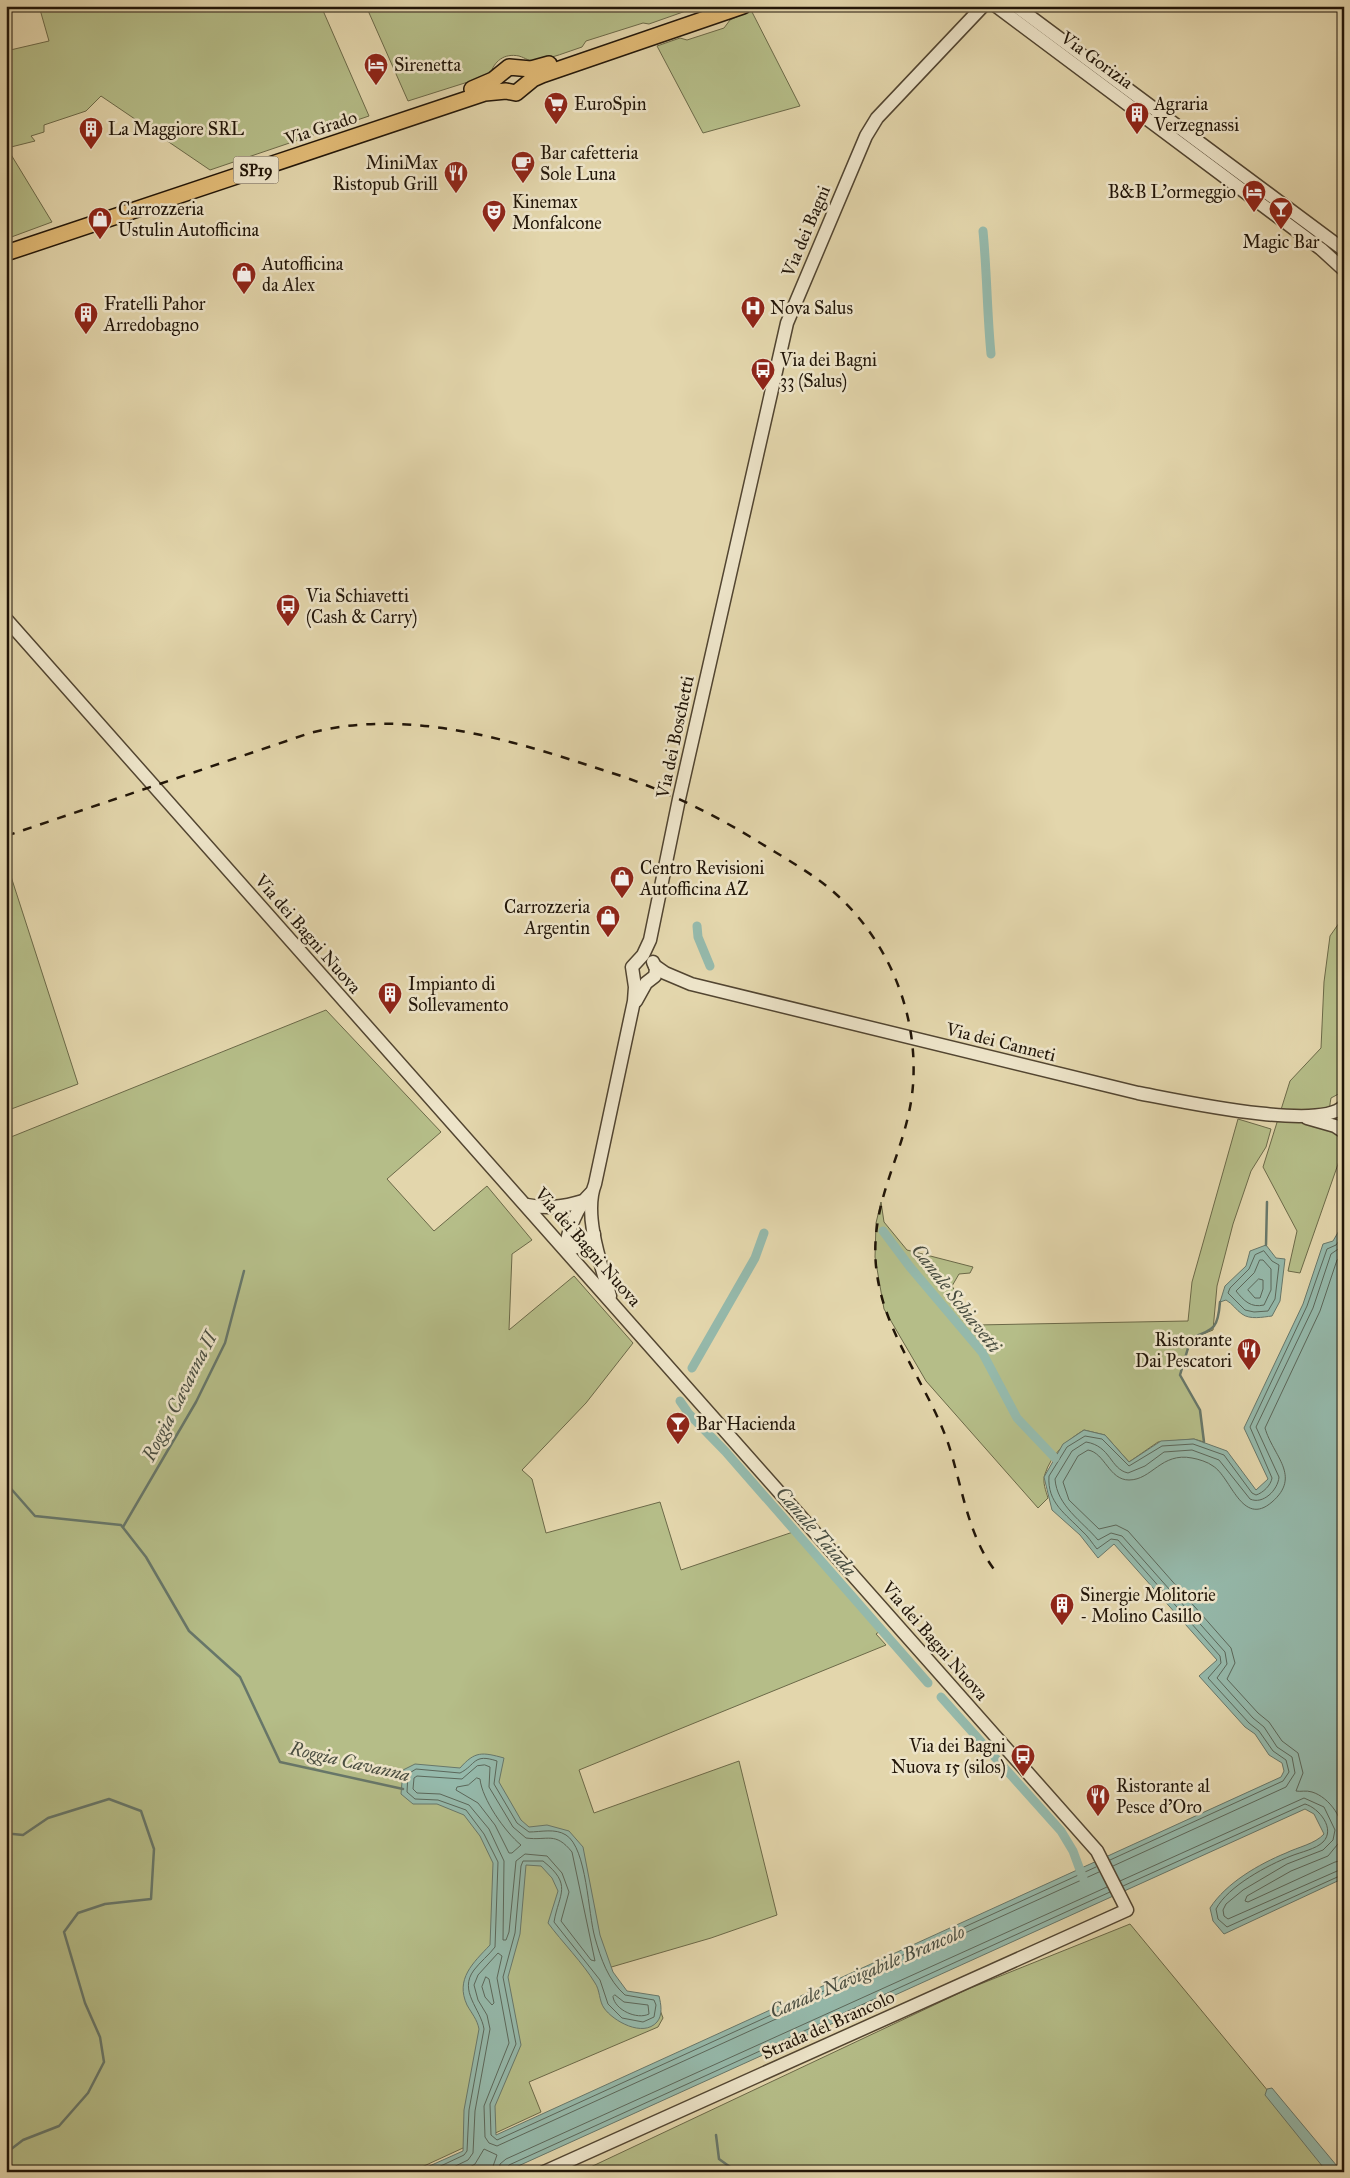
<svg xmlns="http://www.w3.org/2000/svg" width="1350" height="2178" viewBox="0 0 1350 2178" font-family="'IM FELL Great Primer',serif">
<style>
.green{fill:#b5bd88;stroke:#6b6948}
.water{fill:#95b9ab;stroke:#67776a}
.lines{fill:none;stroke-linecap:round;stroke-linejoin:round}
.shore{stroke:#5b675a;stroke-width:1}
.stream{stroke:#67776a;stroke-width:2.5}
.canal{stroke:#95b9ab;stroke-width:9}
.minor-casing{stroke:#524531;stroke-width:15}
.major-casing{stroke:#211508;stroke-width:18}
.minor{stroke:#ede4c9;stroke-width:12}
.major{stroke:#e2bb76;stroke-width:15}
.rail{stroke:#211508;stroke-width:2.5;stroke-dasharray:9 9;stroke-linecap:butt}
.labels{text-anchor:middle;stroke-width:5;stroke-linejoin:round;paint-order:stroke}
.shield{fill:#ede4c9;stroke:#5e5342;stroke-width:1}
.shield-label{font-size:16px;font-weight:bold;fill:#211508}
.street-label{font-size:18px;fill:#211508;stroke:#ede4c9}
.poi-label{font-size:18px;fill:#211508;stroke:#ede4c9;text-anchor:start}
.water-label{font-size:19px;font-style:italic;fill:#4a4e41;stroke:#ede4c9}
</style>
<rect width="100%" height="100%" fill="#e3d6ac"/>
<filter id="stains"><feTurbulence type="fractalNoise" baseFrequency=".004" numOctaves="4"/><feColorMatrix values="0 0 0 0 .2 0 0 0 0 .09 0 0 0 0 .02 0 0 0 .5 -.17"/></filter>
<radialGradient id="worn" r=".72"><stop offset=".6" stop-color="#630" stop-opacity="0"/><stop offset="1" stop-color="#630" stop-opacity=".3"/></radialGradient>
<!-- green -->
<g class="green">
<path d="M39,6H321L369,116L210,170L101,96L86,111L44,125V132L31,136L35,141L7,148L52,222L6,239V51L49,41Z"/>
<path d="M366,6H700L649,24L643,23L586,41L582,47C567,52 552,58 537,61C529,62 526,58 519,56C504,53 494,61 490,75L408,101Z"/>
<path d="M751,10L800,106L703,133L657,46L680,38L687,40L724,28L730,20Z"/>
<path d="M6,861L78,1084L6,1111Z"/>
<path d="M1344,916V1091L1331,1098C1330,1103 1329,1110 1330,1115C1333,1128 1344,1131 1344,1147L1300,1273L1288,1271L1297,1231L1263,1167L1290,1081L1321,1048L1324,982L1330,936Z"/>
<path d="M326,1010L441,1132L387,1179L434,1231L487,1186L532,1240L512,1254L509,1330L574,1276L633,1343L586,1403L522,1470L532,1479L546,1533L660,1502L681,1570L793,1532L880,1631L876,1634L886,1645L579,1770L594,1813L739,1761L777,1915L711,1938L608,1968L614,1988L660,2010L663,2018L658,2027L529,2082L541,2112L411,2172H6V1139Z"/>
<path d="M1238,1119L1271,1129L1266,1147L1251,1171L1233,1224L1217,1286L1213,1330L1191,1339L1180,1375L1200,1410L1204,1442L1194,1439L1158,1442L1129,1462L1105,1435L1084,1430C1067,1440 1051,1455 1045,1474C1042,1482 1046,1491 1048,1498L1038,1508L926,1381L884,1309L875,1257L876,1223L881,1202L884,1222L907,1250L973,1267L970,1273L959,1274L952,1286L976,1325L1188,1321L1192,1282Z"/>
<path d="M1130,1924L1335,2172H580L968,1989Z"/>
</g>
<!-- water -->
<g class="water">
<path d="M1344,1222V1878L1224,1934L1213,1921L1210,1908C1226,1883 1259,1864 1286,1853C1298,1847 1315,1844 1324,1834L1314,1814L1305,1809L505,2172H416L463,2151L464,2110L479,2029C477,2019 472,2014 467,2005C455,1979 473,1963 490,1945L493,1863L480,1836L464,1815L437,1804H413L401,1794L403,1770L415,1764L460,1768C475,1751 482,1752 504,1758L499,1782L521,1820L529,1827L547,1825L569,1831L583,1847L600,1935L613,1972L627,1991L659,1996C661,2004 663,2015 657,2022C643,2038 613,2021 604,2008C599,2001 600,1990 595,1983C583,1963 562,1942 548,1923L558,1891L552,1878L541,1866L526,1865L520,1934L508,1977L521,2045L495,2106L496,2135L1281,1777L1284,1771L1282,1763L1269,1755L1255,1734L1245,1727L1199,1676L1217,1660L1114,1544L1098,1558L1080,1535L1052,1510L1044,1477L1063,1444L1084,1430L1105,1435L1129,1462L1161,1441L1194,1439L1227,1451L1256,1490L1268,1479L1244,1428L1303,1304L1323,1244L1333,1241Z"/>
<path d="M1266,1245L1276,1258L1285,1259L1280,1301L1272,1316C1263,1317 1250,1320 1242,1314C1236,1310 1233,1304 1226,1300L1220,1302L1225,1286L1246,1266L1250,1251Z"/>
<path d="M1272,2088L1342,2172H1327L1265,2095L1267,2089Z"/>
</g>
<g class="lines">
<!-- shore -->
<g class="shore">
<path d="M1264,1251L1272,1261L1279,1265L1275,1299L1268,1311L1254,1312L1245,1310L1228,1293L1230,1288L1249,1269L1255,1255Z"/>
<path d="M1344,1256L1337,1260L1320,1311L1265,1428C1273,1456 1302,1476 1272,1502C1242,1528 1231,1477 1213,1466C1208,1462 1198,1459 1192,1458C1161,1452 1152,1480 1129,1480C1109,1480 1105,1453 1088,1450L1078,1456L1063,1482L1069,1500L1099,1529L1116,1525L1128,1531L1231,1648L1235,1663L1227,1679L1258,1713L1269,1722L1282,1741L1298,1753L1303,1773L1296,1791C1301,1792 1306,1790 1312,1792C1329,1797 1346,1820 1342,1839L1328,1856L1291,1871L1247,1896L1245,1901L1248,1902L1335,1862L1344,1860"/>
<path d="M1260,1260H1263L1271,1269V1290L1264,1305C1251,1308 1244,1301 1236,1291L1254,1273Z"/>
<path d="M1259,1279L1263,1280V1289L1260,1298H1255L1248,1290Z"/>
<path d="M485,1765L490,1767L489,1787L513,1827L526,1838C548,1841 555,1831 572,1852L595,1961L591,1960L561,1921L569,1892L562,1873L547,1856L525,1854L516,1861L509,1932L506,1940H503L504,1861L489,1829L469,1805L440,1794L417,1793L413,1789L414,1778L417,1776L462,1779L477,1766Z"/>
<path d="M477,1778L480,1779C482,1799 505,1832 521,1845L512,1853H509L495,1825L478,1803L456,1790L457,1787L468,1785Z"/>
<path d="M1110,1860L1283,1781L1289,1772L1286,1760L1273,1751L1259,1731L1249,1723L1208,1678L1221,1663L1220,1656L1118,1540L1111,1539L1097,1549C1092,1543 1088,1536 1082,1531C1066,1514 1047,1503 1049,1476L1067,1447L1085,1436L1102,1439L1129,1466L1162,1446L1193,1444L1224,1455L1252,1493L1256,1495C1263,1493 1271,1485 1272,1478L1250,1427L1307,1306L1327,1249L1336,1245L1344,1234"/>
<path d="M1113,1866L1286,1787L1295,1773L1292,1757L1277,1747L1264,1727L1253,1718L1217,1678L1227,1664L1225,1652L1122,1536L1111,1533L1098,1540C1082,1521 1057,1506 1055,1479L1072,1451L1086,1442C1111,1446 1110,1469 1128,1473L1145,1466L1164,1452L1192,1450L1219,1460L1250,1499C1263,1505 1278,1490 1279,1477L1256,1427L1313,1308L1331,1254L1344,1245"/>
<path d="M1120,1881L1304,1798L1324,1807L1335,1830L1333,1840L1323,1850L1287,1864L1243,1890L1226,1904L1223,1910L1224,1916L1228,1919L1344,1868"/>
<path d="M1123,1886L1305,1804C1319,1808 1336,1829 1323,1842C1316,1849 1301,1852 1291,1856C1268,1865 1228,1886 1216,1909L1218,1919L1227,1927L1344,1874"/>
<path d="M486,1977L489,1979L494,2003L492,2005L485,1997L482,1987Z"/>
<path d="M615,1995L624,2002L648,2005L649,2014C637,2020 615,2010 613,1997Z"/>
<path d="M428,2172L464,2155L467,2151L469,2110L484,2029C481,2009 458,1991 474,1970C480,1962 489,1955 495,1947L498,1862L484,1834L466,1810L438,1800L415,1799L407,1792L408,1774L416,1769L460,1773C476,1765 473,1753 497,1761L494,1784L517,1823L529,1832C541,1832 555,1828 566,1835C587,1848 588,1914 595,1938C601,1959 608,1980 625,1995L654,2000L656,2005L654,2017L643,2022L622,2018L608,2004L600,1980L554,1922C559,1893 573,1885 543,1861H523L521,1866L515,1933L503,1977L516,2044L490,2104L491,2135L497,2140L1096,1867"/>
<path d="M443,2172L468,2160L473,2153L475,2111L490,2029L487,2015L478,2000L474,1985L478,1975L498,1953L502,1956L497,1978L509,2043L484,2106L485,2137L489,2143L497,2146L1099,1872"/>
<path d="M462,2172L475,2164L484,2149L497,2155L491,2172"/>
<path d="M499,2172L500,2164L506,2159L1107,1887"/>
<path d="M505,2172L509,2165L1110,1892"/>
</g>
<!-- stream -->
<g class="stream">
<path d="M1266,1245L1267,1202"/>
<path d="M1204,1442L1200,1410L1180,1375L1191,1338C1215,1329 1218,1328 1220,1302"/>
<path d="M6,1483L35,1516L121,1525L146,1557L189,1631L240,1677L280,1762L403,1789"/>
<path d="M123,1527L196,1402L225,1343L244,1271"/>
<path d="M716,2135L719,2159L737,2172"/>
<path d="M6,2153L23,2140L59,2126L88,2093L104,2062L100,2037L85,2003L64,1932L78,1913L105,1904L151,1899L154,1849L141,1811L109,1799L48,1818L23,1835L13,1834"/>
</g>
<!-- canal -->
<g class="canal">
<path d="M983,231C987,272 987,313 991,354"/>
<path d="M697,926L698,937L710,966"/>
<path d="M883,1231L910,1267L982,1352L1017,1418L1055,1458"/>
<path d="M692,1368L755,1258L764,1233"/>
<path d="M680,1401L689,1414L725,1451L928,1683"/>
<path d="M941,1697L1061,1831L1073,1851L1083,1878"/>
</g>
<defs>
<g id="minor">
<path d="M996,6L1321,249L1344,270"/>
<path d="M1016,6L1344,250"/>
<path d="M6,619L1097,1851L1127,1910L544,2172"/>
<path d="M655,966L665,973L691,984L1138,1093C1176,1100 1319,1132 1344,1106"/>
<path d="M636,1001L646,983L655,976L656,969L653,962"/>
<path d="M1307,1118L1335,1126L1344,1132"/>
<path d="M527,1205C548,1209 563,1207 583,1201"/>
<path d="M566,1249C567,1231 578,1205 591,1193"/>
<path d="M566,1249L583,1246L594,1234"/>
<path d="M610,1296C601,1265 583,1214 595,1184L634,1001L635,987L632,967L643,955L650,940L679,799L787,323L866,136L877,118L983,6"/>
</g>
<g id="major">
<path d="M472,89L493,80L509,67L531,69L549,64"/>
<path d="M6,253L485,93L506,91L516,93L533,79L542,75L743,6"/>
</g>
</defs>
<!-- minor casing -->
<use href="#minor" class="minor-casing"/>
<!-- major casing -->
<use href="#major" class="major-casing"/>
<!-- minor -->
<use href="#minor" class="minor"/>
<!-- major -->
<use href="#major" class="major"/>
<!-- rail -->
<path class="rail" d="M6,836L310,733C410,707 514,741 609,772C663,789 714,814 762,844C788,860 815,875 837,895C892,945 921,1022 912,1095C904,1156 870,1200 876,1266C882,1331 925,1380 947,1440C962,1483 967,1537 997,1573"/>
</g>
<!-- icons -->
<defs>
<symbol id="hotel-pin" viewBox="-11 -11 22 30"><path d="M0 17L-7.5 6A9.5 9.5 0 1 1 7.5 6Z" fill="#8f2418" stroke="#ede4c9"/><path d="M-6-4.5h1.5V1H6V5H4.5V3h-9V5H-6ZM-4 0a1.8 1.8 0 1 1 3.6 0ZM.5 0V-2.5h3Q6-2.5 6 0Z" fill="#fff"/></symbol>
<symbol id="supermarket-pin" viewBox="-11 -11 22 30"><path d="M0 17L-7.5 6A9.5 9.5 0 1 1 7.5 6Z" fill="#8f2418" stroke="#ede4c9"/><path d="M-6-5.5h2.5l.6 2H6L4.5 2H-2.5L-4.4-4H-6ZM-1.5 3.2a1.3 1.3 0 1 0 .1 0ZM3 3.2a1.3 1.3 0 1 0 .1 0Z" fill="#fff"/></symbol>
<symbol id="building-pin" viewBox="-11 -11 22 30"><path d="M0 17L-7.5 6A9.5 9.5 0 1 1 7.5 6Z" fill="#8f2418" stroke="#ede4c9"/><path d="M-4-6H4V6H1V3H-1V6H-4ZM-2.5-4.3h1.7v1.8h-1.7ZM.8-4.3h1.7v1.8H.8ZM-2.5-1h1.7V.8h-1.7ZM.8-1h1.7V.8H.8Z" fill="#fff"/></symbol>
<symbol id="cafe-pin" viewBox="-11 -11 22 30"><path d="M0 17L-7.5 6A9.5 9.5 0 1 1 7.5 6Z" fill="#8f2418" stroke="#ede4c9"/><path d="M-5.5-4.5H6V0H3Q3 3.5 0 3.5H-2.5Q-5.5 3.5-5.5 0ZM3-3.2v2h1.7v-2ZM-6 4.5H4V6H-6Z" fill="#fff"/></symbol>
<symbol id="restaurant-pin" viewBox="-11 -11 22 30"><path d="M0 17L-7.5 6A9.5 9.5 0 1 1 7.5 6Z" fill="#8f2418" stroke="#ede4c9"/><path d="M-5-6h1v4h1v-4h1v4h1v-4h1v5L-1.5 .5V6h-2V.5L-5-1ZM5-6V6H3V1.5H1.5Q1.5-4 5-6Z" fill="#fff"/></symbol>
<symbol id="bar-pin" viewBox="-11 -11 22 30"><path d="M0 17L-7.5 6A9.5 9.5 0 1 1 7.5 6Z" fill="#8f2418" stroke="#ede4c9"/><path d="M-6-5H6L.8 .8V4.5H3.5V6h-7V4.5H-.8V.8Z" fill="#fff"/></symbol>
<symbol id="theatre-pin" viewBox="-11 -11 22 30"><path d="M0 17L-7.5 6A9.5 9.5 0 1 1 7.5 6Z" fill="#8f2418" stroke="#ede4c9"/><path d="M-5-5.5Q0-4 5-5.5V0Q5 5 0 6Q-5 5-5 0ZM-3.3-2.5H-1v1.5H-3.3ZM1-2.5H3.3v1.5H1ZM-2.8 1Q0 5.5 2.8 1Z" fill="#fff"/></symbol>
<symbol id="shop-pin" viewBox="-11 -11 22 30"><path d="M0 17L-7.5 6A9.5 9.5 0 1 1 7.5 6Z" fill="#8f2418" stroke="#ede4c9"/><path d="M-5-2.5h2.3a2.7 3.5 0 0 1 5.4 0H5L5.5 6h-11ZM-1.5-2.5h3a1.5 2.3 0 0 0-3 0Z" fill="#fff"/></symbol>
<symbol id="hospital-pin" viewBox="-11 -11 22 30"><path d="M0 17L-7.5 6A9.5 9.5 0 1 1 7.5 6Z" fill="#8f2418" stroke="#ede4c9"/><path d="M-5-5h3v3.5h4V-5h3V5h-3V1.5h-4V5h-3Z" fill="#fff"/></symbol>
<symbol id="bus-pin" viewBox="-11 -11 22 30"><path d="M0 17L-7.5 6A9.5 9.5 0 1 1 7.5 6Z" fill="#8f2418" stroke="#ede4c9"/><path d="M-5-6H5V4H4V6H2V4H-2V6H-4V4H-5ZM-3.5-4V0h7V-4ZM-3.5 1.2v1.5H-2V1.2ZM2 1.2v1.5H3.5V1.2Z" fill="#fff"/></symbol>
</defs>
<g fill-rule="evenodd">
<use href="#hotel-pin" x="362" y="51" width="28" height="38"/>
<use href="#supermarket-pin" x="542" y="90" width="28" height="38"/>
<use href="#building-pin" x="1123" y="100" width="28" height="38"/>
<use href="#building-pin" x="77" y="115" width="28" height="38"/>
<use href="#cafe-pin" x="509" y="149" width="28" height="38"/>
<use href="#restaurant-pin" x="442" y="159" width="28" height="38"/>
<use href="#hotel-pin" x="1240" y="178" width="28" height="38"/>
<use href="#bar-pin" x="1267" y="195" width="28" height="38"/>
<use href="#theatre-pin" x="480" y="198" width="28" height="38"/>
<use href="#shop-pin" x="86" y="205" width="28" height="38"/>
<use href="#shop-pin" x="230" y="260" width="28" height="38"/>
<use href="#hospital-pin" x="739" y="294" width="28" height="38"/>
<use href="#building-pin" x="72" y="300" width="28" height="38"/>
<use href="#bus-pin" x="749" y="356" width="28" height="38"/>
<use href="#bus-pin" x="274" y="592" width="28" height="38"/>
<use href="#shop-pin" x="608" y="864" width="28" height="38"/>
<use href="#shop-pin" x="594" y="903" width="28" height="38"/>
<use href="#building-pin" x="376" y="980" width="28" height="38"/>
<use href="#restaurant-pin" x="1235" y="1336" width="28" height="38"/>
<use href="#bar-pin" x="664" y="1410" width="28" height="38"/>
<use href="#building-pin" x="1048" y="1591" width="28" height="38"/>
<use href="#bus-pin" x="1009" y="1742" width="28" height="38"/>
<use href="#restaurant-pin" x="1084" y="1782" width="28" height="38"/>
</g>
<g class="labels">
<!-- shield labels -->
<rect class="shield" x="233.5" y="156.5" width="45" height="27" rx="4"/>
<g class="shield-label">
<text x="256" y="176">SP19</text>
</g>
<!-- street labels -->
<g class="street-label">
<text transform="translate(1097 60) rotate(36)" y="6">Via Gorizia</text>
<text transform="translate(321 128) rotate(-18)" y="6">Via Grado</text>
<text transform="translate(806 231) rotate(-67)" y="6">Via dei Bagni</text>
<text transform="translate(675 737) rotate(-78)" y="6">Via dei Boschetti</text>
<text transform="translate(308 934) rotate(49)" y="6">Via dei Bagni Nuova</text>
<text transform="translate(1001 1042) rotate(14)" y="6">Via dei Canneti</text>
<text transform="translate(588 1247) rotate(49)" y="6">Via dei Bagni Nuova</text>
<text transform="translate(935 1641) rotate(49)" y="6">Via dei Bagni Nuova</text>
<text transform="translate(828 2025) rotate(-24)" y="6">Strada del Brancolo</text>
</g>
<!-- poi labels -->
<g class="poi-label">
<text x="394" y="71">Sirenetta</text>
<text x="574" y="110">EuroSpin</text>
<text x="1154" y="110">Agraria<tspan x="1154" dy="21">Verzegnassi</tspan></text>
<text x="108" y="135">La Maggiore SRL</text>
<text x="540" y="159">Bar cafetteria<tspan x="540" dy="21">Sole Luna</tspan></text>
<text x="438" y="169" text-anchor="end">MiniMax<tspan x="438" dy="21">Ristopub Grill</tspan></text>
<text x="1236" y="198" text-anchor="end">B&amp;B L’ormeggio</text>
<text x="512" y="208">Kinemax<tspan x="512" dy="21">Monfalcone</tspan></text>
<text x="118" y="215">Carrozzeria<tspan x="118" dy="21">Ustulin Autofficina</tspan></text>
<text x="1281" y="248" text-anchor="middle">Magic Bar</text>
<text x="262" y="270">Autofficina<tspan x="262" dy="21">da Alex</tspan></text>
<text x="104" y="310">Fratelli Pahor<tspan x="104" dy="21">Arredobagno</tspan></text>
<text x="770" y="314">Nova Salus</text>
<text x="780" y="366">Via dei Bagni<tspan x="780" dy="21">33 (Salus)</tspan></text>
<text x="306" y="602">Via Schiavetti<tspan x="306" dy="21">(Cash &amp; Carry)</tspan></text>
<text x="640" y="874">Centro Revisioni<tspan x="640" dy="21">Autofficina AZ</tspan></text>
<text x="590" y="913" text-anchor="end">Carrozzeria<tspan x="590" dy="21">Argentin</tspan></text>
<text x="408" y="990">Impianto di<tspan x="408" dy="21">Sollevamento</tspan></text>
<text x="1232" y="1346" text-anchor="end">Ristorante<tspan x="1232" dy="21">Dai Pescatori</tspan></text>
<text x="696" y="1430">Bar Hacienda</text>
<text x="1080" y="1601">Sinergie Molitorie<tspan x="1080" dy="21">- Molino Casillo</tspan></text>
<text x="1006" y="1752" text-anchor="end">Via dei Bagni<tspan x="1006" dy="21">Nuova 15 (silos)</tspan></text>
<text x="1116" y="1792">Ristorante al<tspan x="1116" dy="21">Pesce d'Oro</tspan></text>
</g>
<!-- water labels -->
<g class="water-label">
<text transform="translate(957 1298) rotate(52)" y="7">Canale Schiavetti</text>
<text transform="translate(179 1396) rotate(-63)" y="7">Roggia Cavanna II</text>
<text transform="translate(817 1531) rotate(49)" y="7">Canale Taiada</text>
<text transform="translate(350 1761) rotate(13)" y="7">Roggia Cavanna</text>
<text transform="translate(867 1971) rotate(-23)" y="7">Canale Navigabile Brancolo</text>
</g>
</g>
<!-- margin -->
<rect width="1350" height="2178" fill="none" stroke="#e3d6ac" stroke-width="25"/>
<rect x="8" y="8" width="1335" height="2163" fill="none" stroke="#211508" stroke-width="2.5"/>
<rect x="12" y="12" width="1325" height="2153" fill="none" stroke="#211508"/>
<rect width="100%" height="100%" filter="url(#stains)"/>
<rect width="100%" height="100%" fill="url(#worn)"/>
</svg>
